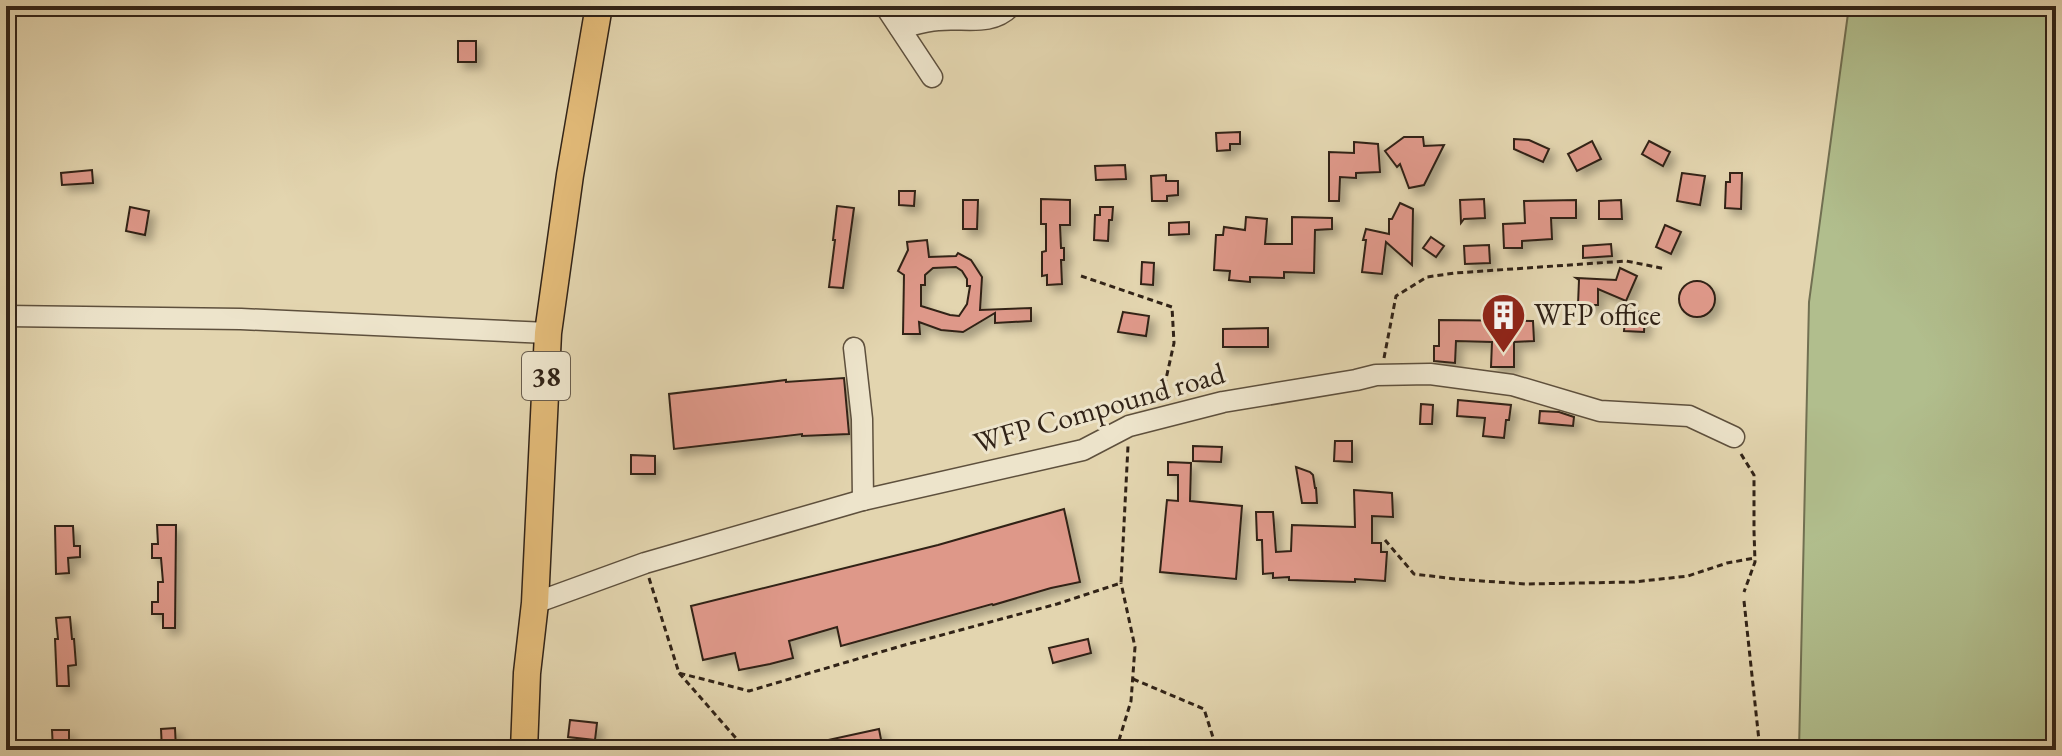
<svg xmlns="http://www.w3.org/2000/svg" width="2062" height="756" viewBox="0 0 2062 756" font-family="'EB Garamond',serif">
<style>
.green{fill:#b1be8d;stroke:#717052;stroke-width:2}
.building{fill:#de9889;stroke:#312317;stroke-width:2;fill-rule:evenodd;filter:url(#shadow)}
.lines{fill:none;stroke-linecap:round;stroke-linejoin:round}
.minor-casing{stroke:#5e503d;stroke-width:23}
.major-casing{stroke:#312317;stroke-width:29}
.path{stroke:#312317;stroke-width:3;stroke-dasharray:6 4;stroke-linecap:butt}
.minor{stroke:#ede4cb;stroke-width:20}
.major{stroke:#e2ba78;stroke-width:26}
.labels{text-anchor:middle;stroke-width:6;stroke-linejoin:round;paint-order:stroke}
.shield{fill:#ede4cb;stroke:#695d4d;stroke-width:2}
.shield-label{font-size:28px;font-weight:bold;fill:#312317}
.poi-label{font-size:30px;fill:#312317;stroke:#ede4cb;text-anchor:start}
.street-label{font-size:30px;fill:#312317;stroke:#ede4cb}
</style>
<defs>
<filter id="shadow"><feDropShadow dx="6" dy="6" stdDeviation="4" flood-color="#0004"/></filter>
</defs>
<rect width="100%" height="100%" fill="#e3d5af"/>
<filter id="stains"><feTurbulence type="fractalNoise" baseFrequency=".0025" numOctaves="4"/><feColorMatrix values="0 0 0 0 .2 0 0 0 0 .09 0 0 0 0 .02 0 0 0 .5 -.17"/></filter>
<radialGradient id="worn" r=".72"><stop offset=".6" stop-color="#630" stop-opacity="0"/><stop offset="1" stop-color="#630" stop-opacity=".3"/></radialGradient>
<!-- green -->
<path class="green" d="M1849,6H2056V750H1799L1809,302Z"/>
<!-- building -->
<g class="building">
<rect x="458" y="41" width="18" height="21"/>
<path d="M1240,132V144H1230V150L1217,151L1216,133Z"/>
<path d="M1404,137H1423L1424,146L1444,145L1424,185L1409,188L1400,164L1397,167L1385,151Z"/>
<path d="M1514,139L1529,140L1549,149L1543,162L1514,149Z"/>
<path d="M1592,141L1601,159L1577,171L1568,154Z"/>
<path d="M1649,141L1670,152L1663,166L1642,154Z"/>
<path d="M1354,142L1378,144L1380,172L1356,173V178L1340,177L1339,201H1329V152L1354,153Z"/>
<path d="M1125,165L1126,179L1096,180L1095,166Z"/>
<path d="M92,170L93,183L62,185L61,173Z"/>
<path d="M1682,173L1705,176L1700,205L1677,201Z"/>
<path d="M1730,173H1742L1741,209L1725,208L1726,182H1730Z"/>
<path d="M1166,175V181H1178V195L1167,196V201H1152L1151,176Z"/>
<path d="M899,191H915L914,206L899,205Z"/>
<path d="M1041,199L1070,200V225H1060L1061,248H1064V260H1061L1062,284L1047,285V275L1042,276V252L1046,251V224H1041Z"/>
<path d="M1484,199L1485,218L1464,219L1461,223L1460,200Z"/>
<path d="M963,200H978L977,229H963Z"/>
<path d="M1576,200V218H1551L1552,239L1522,241V248H1504L1503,224L1525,223L1524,201Z"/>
<path d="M1621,200L1622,219H1599V201Z"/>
<path d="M1400,203L1413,209L1412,265L1386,242L1382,274L1362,272L1366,240H1363L1366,229L1389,234V219H1392Z"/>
<path d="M837,206L854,208L843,288L829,287L835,240H833Z"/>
<path d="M130,207L149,211L145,235L126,231Z"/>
<path d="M1100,207H1113L1112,220H1109L1108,241L1094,240L1095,215H1100Z"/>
<path d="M1246,217L1267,219L1265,244H1292V217L1332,218V229L1315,230L1314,273L1284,272V278L1250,277V282L1229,280L1230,271L1214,270L1216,235H1223L1224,227L1245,230Z"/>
<path d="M1189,222V234L1169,235V223Z"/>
<path d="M1665,225L1681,232L1671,254L1656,247Z"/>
<path d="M1431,237L1444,246L1436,257L1423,248Z"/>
<path d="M927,240L929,257L956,256L958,253L971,260L982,277L980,310L1031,308V321L995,323V313L963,332L941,330L919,322L920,334H903L904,275L898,271L908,250L907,242ZM956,267L962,271L967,279V286H970L967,304L959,316L950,315L921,306V285H925V275L933,268Z"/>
<path d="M1611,244L1612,256L1583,258V246Z"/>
<path d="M1489,245L1490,263L1465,264L1464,246Z"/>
<path d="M1142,262L1154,263L1153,285L1141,284Z"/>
<path d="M1620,268L1637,276L1626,301L1598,289V305H1578L1579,280L1576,278L1616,280Z"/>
<circle cx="1697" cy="299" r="18"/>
<path d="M1626,311L1645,312L1644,332L1624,331Z"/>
<path d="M1123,312L1149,316L1146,336L1118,332Z"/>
<path d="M1439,320L1533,321L1534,341L1514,342V367H1491L1492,342L1456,341L1455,363L1434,361V346H1439Z"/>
<path d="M1268,328V347H1223V329Z"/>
<path d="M844,378L849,434L802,436V434L674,449L669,394L786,380V382Z"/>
<path d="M1458,400L1511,405L1509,420H1506L1504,438L1483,436L1485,418L1457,416Z"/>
<path d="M1421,404L1433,405L1432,424H1420Z"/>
<path d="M1540,411L1559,412L1574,417L1573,426L1539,423Z"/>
<path d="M1335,441H1352V462L1334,461Z"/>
<path d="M1193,446L1222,447L1221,462L1193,461Z"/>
<path d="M631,455L655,456V474H631Z"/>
<path d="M1168,462L1191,463L1190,501L1242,506L1236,579L1160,572L1167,500L1178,501V475H1168Z"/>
<path d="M1296,467L1310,472L1313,475L1315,488H1316L1317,503H1302Z"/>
<path d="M1354,490L1392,493L1393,517L1372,516V543H1381V552H1387L1385,581L1355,579V582L1289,580V577L1273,578V573L1263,574L1262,540H1257L1256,512H1273L1276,552L1291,551L1292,525L1355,527Z"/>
<path d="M1064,509L1080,582L1051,588L993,605L992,604L841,646L837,627L789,641L793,658L770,664L739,670L735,653L703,660L691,606L938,545Z"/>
<path d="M157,525H176L175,628H163V614H152V602H158V582H163L161,558H152V544H158Z"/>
<path d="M55,526H73L74,546H80V557L68,558L69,573L56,574Z"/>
<path d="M70,617L72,639H74L76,665L68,666L69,686H57L55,639H58L56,618Z"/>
<path d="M1088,639L1091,653L1053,663L1049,648Z"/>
<path d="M570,720L597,723L595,740L568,737Z"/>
<path d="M175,728L176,750H162L161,729Z"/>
<path d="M879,729L883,750H805V745Z"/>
<path d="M52,730H69V750H53Z"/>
</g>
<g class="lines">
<defs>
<g id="minor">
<path d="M885,6L932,77"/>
<path d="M900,28C913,25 925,21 938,20C964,17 991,27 1011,6"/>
<path d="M6,316L241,319L548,333"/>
<path d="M854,348L862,419L863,500"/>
<path d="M535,603L645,563L863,500L1083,450L1129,426L1223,402L1356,380L1376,375L1430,374L1512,385L1600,411L1689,416L1734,437"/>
</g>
<path id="major" d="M524,750L527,673L535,603L548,333L570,175L599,6"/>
</defs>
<!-- minor casing -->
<use href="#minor" class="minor-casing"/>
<!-- major casing -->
<use href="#major" class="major-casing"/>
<!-- path -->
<g class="path">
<path d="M1081,276L1172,307L1174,343L1162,397L1159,400"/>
<path d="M1384,358L1396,296L1427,277L1455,273L1626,261L1666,269"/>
<path d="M1741,454L1754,475V531L1755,562L1744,592"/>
<path d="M1385,540L1414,574L1455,579L1525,584L1634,582L1688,576L1727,563L1755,558"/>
<path d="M649,578L679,673L749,691L901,646L1057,604L1121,583L1128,446"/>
<path d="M1744,601L1760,750"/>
<path d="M679,673L742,745L743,750"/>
<path d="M1133,679L1204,709L1217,750"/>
<path d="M1116,750L1131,701L1135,647L1121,583"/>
</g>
<!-- minor -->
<use href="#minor" class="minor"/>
<!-- major -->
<use href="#major" class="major"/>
</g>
<!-- icons -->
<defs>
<symbol id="building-pin" viewBox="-11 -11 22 30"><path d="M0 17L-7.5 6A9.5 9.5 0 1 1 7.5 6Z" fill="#8f2418" stroke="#ede4cb"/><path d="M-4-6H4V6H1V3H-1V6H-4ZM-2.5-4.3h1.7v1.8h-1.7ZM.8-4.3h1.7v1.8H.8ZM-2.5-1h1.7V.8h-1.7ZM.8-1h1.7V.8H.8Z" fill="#fff"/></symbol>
</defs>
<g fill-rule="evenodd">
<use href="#building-pin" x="1478" y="290" width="51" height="69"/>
</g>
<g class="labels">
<!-- shield labels -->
<rect class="shield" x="522" y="352" width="48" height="48" rx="6"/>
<g class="shield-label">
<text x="546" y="386">38</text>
</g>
<!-- poi labels -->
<g class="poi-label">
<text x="1534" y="325">WFP office</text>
</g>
<!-- street labels -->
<g class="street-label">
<text transform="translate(1099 408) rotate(-16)" y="10">WFP Compound road</text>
</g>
</g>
<!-- margin -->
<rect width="2062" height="756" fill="none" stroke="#e3d5af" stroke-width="32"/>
<rect x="8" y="8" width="2046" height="740" fill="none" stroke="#312317" stroke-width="4"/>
<rect x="16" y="16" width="2030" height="724" fill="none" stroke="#312317" stroke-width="2"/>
<rect width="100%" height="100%" filter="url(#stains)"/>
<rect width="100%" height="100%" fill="url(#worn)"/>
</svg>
